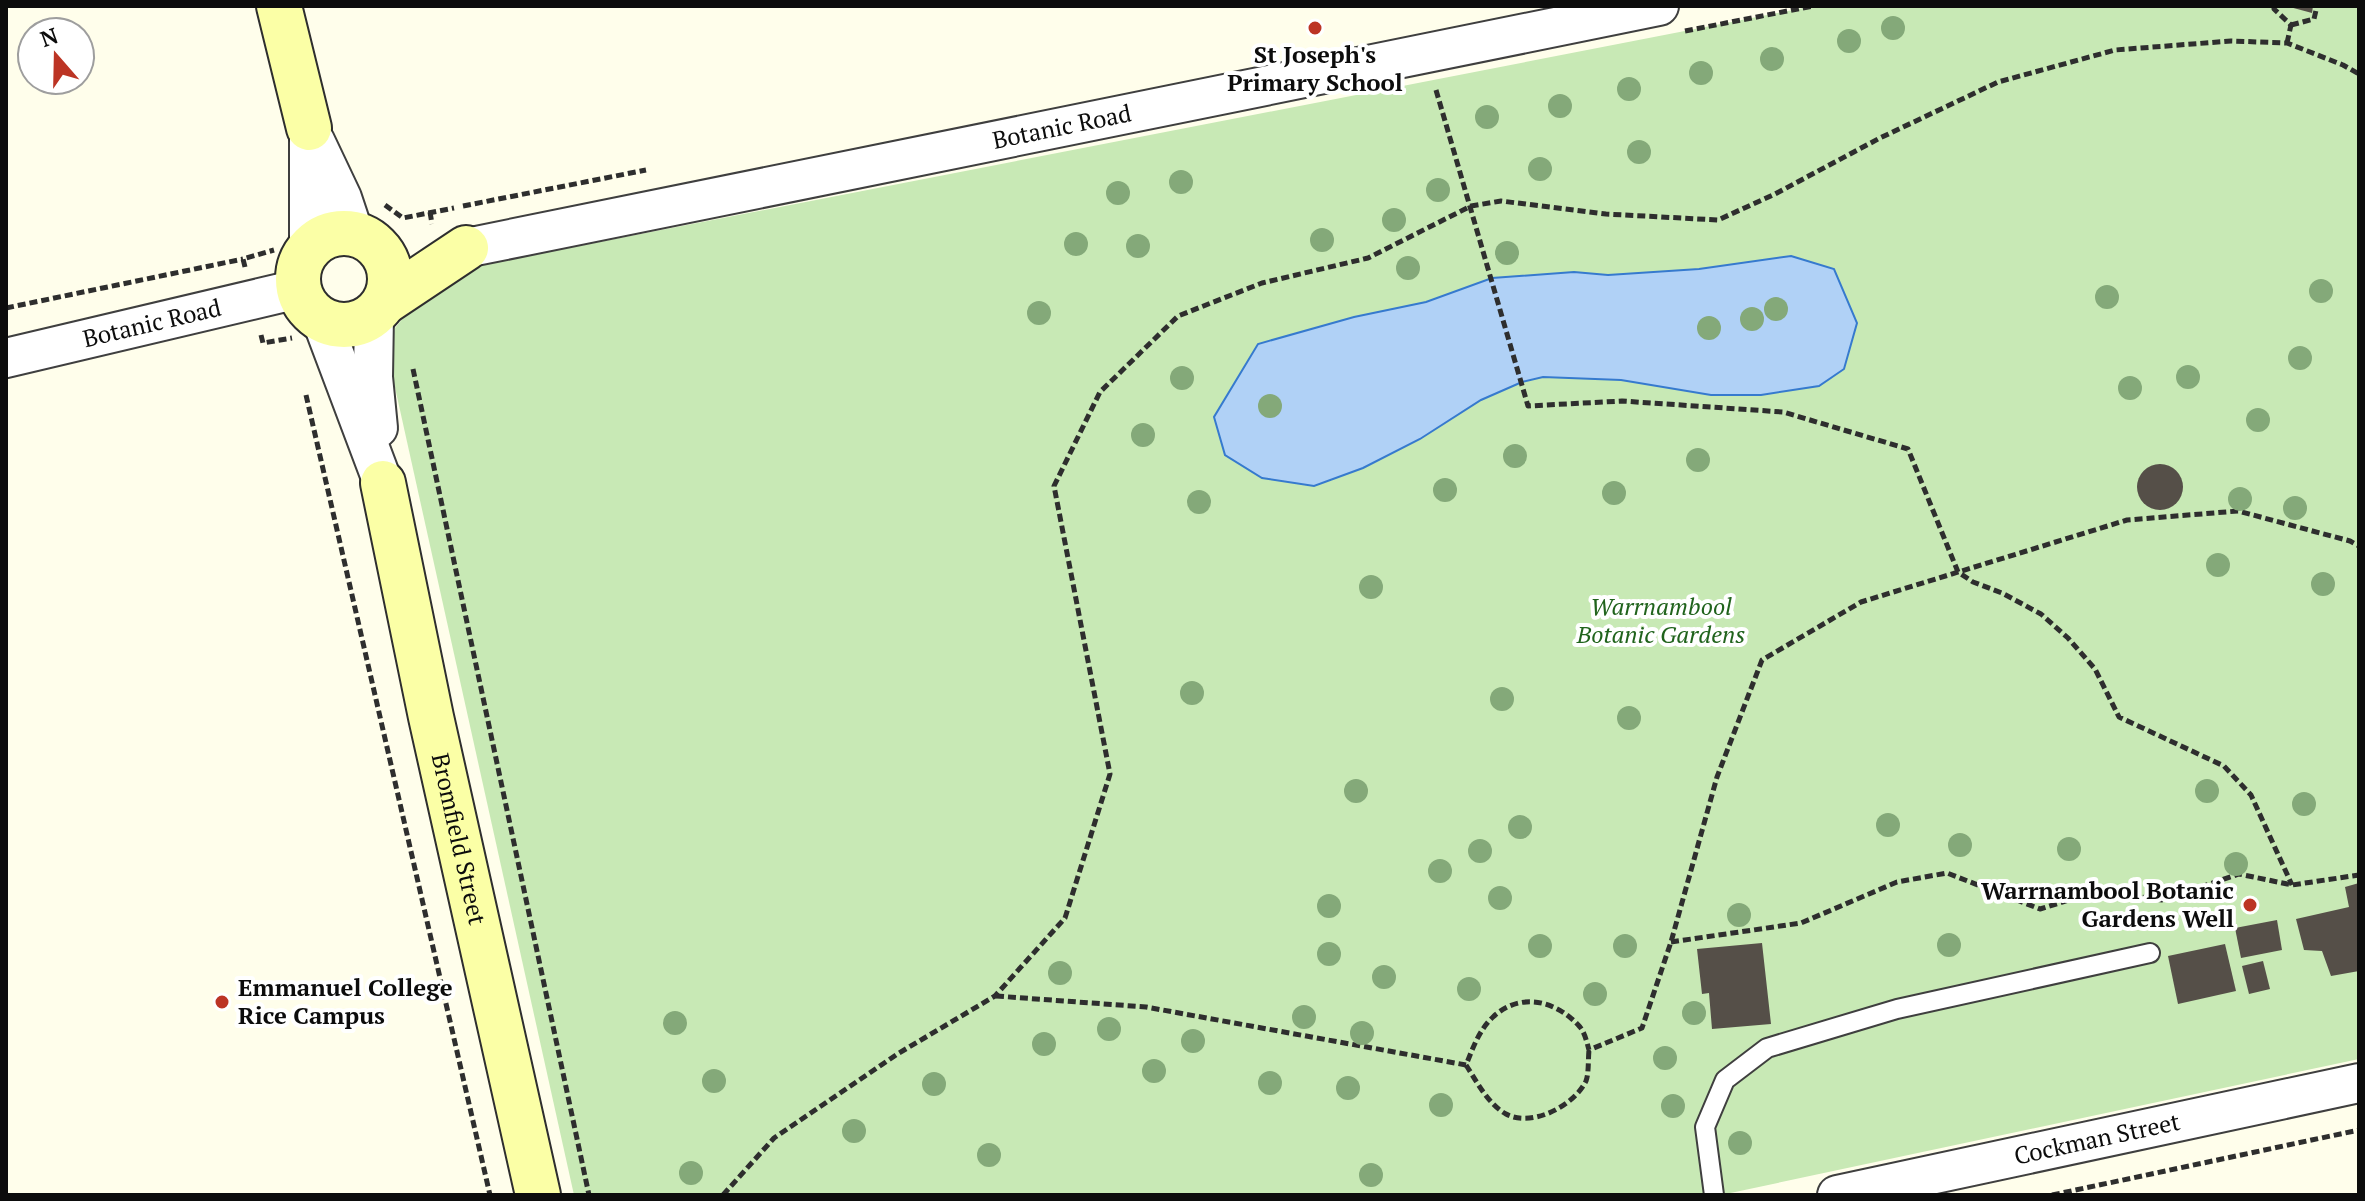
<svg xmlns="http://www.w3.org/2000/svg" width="2365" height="1201" viewBox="0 0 2365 1201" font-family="'PT Serif',serif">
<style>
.green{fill:#c8e9b5}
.water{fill:#b0d1f6;stroke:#367ace;stroke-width:2}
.building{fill:#554f48}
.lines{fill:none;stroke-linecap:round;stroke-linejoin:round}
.lane-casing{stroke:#3f3f3f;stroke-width:22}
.street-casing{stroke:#3f3f3f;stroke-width:42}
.secondary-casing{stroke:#2e2e2e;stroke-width:48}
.path{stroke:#2e2e2e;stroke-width:5;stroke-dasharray:8 4;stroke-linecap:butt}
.lane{stroke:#fff;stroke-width:18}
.street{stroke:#fff;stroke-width:38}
.secondary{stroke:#fbffa6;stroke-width:44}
.tree{fill:#84a979}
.poi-dot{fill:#bc3424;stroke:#fff;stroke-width:3}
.labels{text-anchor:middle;stroke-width:8;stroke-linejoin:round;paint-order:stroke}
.poi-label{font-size:24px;font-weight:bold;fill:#0c0c0c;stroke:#fff}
.street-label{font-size:24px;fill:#0c0c0c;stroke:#fff}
.park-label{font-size:24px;font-style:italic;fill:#20631c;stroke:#fff}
</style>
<rect width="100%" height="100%" fill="#fffeeb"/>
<!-- green -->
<path class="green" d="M1814,6H2359V1059L1721,1195H574L388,356L395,328L410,309L476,266Z"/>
<!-- water -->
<path class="water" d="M1791,256L1834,269L1857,323L1844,369L1819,386L1761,395H1711L1621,380L1543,377L1522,382L1481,400L1420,439L1363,468L1314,486L1262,478L1225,455L1214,417L1258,344L1354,317L1426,302L1492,278L1574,272L1608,275L1699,269Z"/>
<!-- building -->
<g class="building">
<path d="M2286,6H2313L2312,13Z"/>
<circle cx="2160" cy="487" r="23"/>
<path d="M2359,883V971L2331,976L2322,951L2304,950L2296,919L2349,907L2345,887Z"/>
<path d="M2277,920L2282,950L2241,958L2235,928Z"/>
<path d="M1762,943L1771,1024L1712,1029L1709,993L1702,994L1697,949Z"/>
<path d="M2225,944L2236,991L2178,1004L2168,956Z"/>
<path d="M2263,961L2270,989L2249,994L2242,966Z"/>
</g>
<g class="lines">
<defs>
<path id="lane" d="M1714,1195L1705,1127L1725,1080L1767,1048L1897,1009L2150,953"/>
<g id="street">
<path d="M309,128V248"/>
<path d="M315,141L342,198L354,234"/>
<path id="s1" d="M466,248L1659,6"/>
<path d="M374,315L373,377L378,428"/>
<path d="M322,321L383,483"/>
<path id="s2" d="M6,358L298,289"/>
<path id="s3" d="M1837,1195L2359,1083"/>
</g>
<g id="secondary">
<path d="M279,6L309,128"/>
<circle cx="344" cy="279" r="46"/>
<path d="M385,302L466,248"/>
<path id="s4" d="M383,483L431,717L538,1195"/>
</g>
</defs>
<!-- lane casing -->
<use href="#lane" class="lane-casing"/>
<!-- street casing -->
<use href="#street" class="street-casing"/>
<!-- secondary casing -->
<use href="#secondary" class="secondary-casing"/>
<!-- path -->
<g class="path">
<path d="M2274,6V9L2291,25"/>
<path d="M2291,25L2314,19L2317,6"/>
<path d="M1685,31L1813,6"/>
<path d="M2287,43L2291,25"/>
<path d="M1436,90L1528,406L1622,401L1783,412L1908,449L1958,572L1973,582L2002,593L2041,614L2068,638L2095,669L2119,717L2224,766L2251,795L2292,885"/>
<path d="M385,205L403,218L454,208"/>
<path d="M463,206L646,170"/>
<path d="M430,212L432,224"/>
<path d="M245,267L243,259L274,250"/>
<path d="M6,308L243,259"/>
<path d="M261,335L263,343L292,338"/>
<path d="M413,369L589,1195"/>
<path d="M306,395L490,1195"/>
<path d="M1671,942L1801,923L1897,882L1947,873L2040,909L2098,891L2162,900L2239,874L2292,885L2359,875"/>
<path d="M996,996L1146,1007L1466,1065C1473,1048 1479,1030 1493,1017C1521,991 1557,1001 1580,1027C1585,1033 1587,1043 1589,1050L1642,1028L1671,942L1717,777L1762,660L1861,602L2127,520L2238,511L2350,541L2359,546"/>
<path d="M1466,1065C1477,1082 1488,1104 1506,1114C1531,1128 1574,1106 1586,1081C1589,1073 1588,1059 1589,1050"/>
<path d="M723,1195L774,1138L899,1053L995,996L1065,918L1110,774L1054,486L1100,392L1178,316L1262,283L1368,258L1471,206L1501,201L1606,214L1718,220L1775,194L1880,138L1998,82L2115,50L2231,41L2287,43L2343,65L2359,74"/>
<path d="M2052,1195L2359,1130"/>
</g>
<!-- lane -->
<use href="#lane" class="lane"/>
<!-- street -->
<use href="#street" class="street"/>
<!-- secondary -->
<use href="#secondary" class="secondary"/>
</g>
<!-- trees -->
<g class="tree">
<circle cx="1893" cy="28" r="12"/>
<circle cx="1849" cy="41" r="12"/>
<circle cx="1772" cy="59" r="12"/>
<circle cx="1701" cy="73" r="12"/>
<circle cx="1629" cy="89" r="12"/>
<circle cx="1560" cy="106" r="12"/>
<circle cx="1487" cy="117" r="12"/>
<circle cx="1639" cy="152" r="12"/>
<circle cx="1540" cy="169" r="12"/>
<circle cx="1181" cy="182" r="12"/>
<circle cx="1438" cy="190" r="12"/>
<circle cx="1118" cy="193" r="12"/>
<circle cx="1394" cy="220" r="12"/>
<circle cx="1322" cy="240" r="12"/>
<circle cx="1076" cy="244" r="12"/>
<circle cx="1138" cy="246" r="12"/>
<circle cx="1507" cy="253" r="12"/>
<circle cx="1408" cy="268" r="12"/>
<circle cx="2321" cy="291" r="12"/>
<circle cx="2107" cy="297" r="12"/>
<circle cx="1776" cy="309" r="12"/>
<circle cx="1039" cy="313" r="12"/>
<circle cx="1752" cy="319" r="12"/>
<circle cx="1709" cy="328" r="12"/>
<circle cx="2300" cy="358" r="12"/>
<circle cx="2188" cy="377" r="12"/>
<circle cx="1182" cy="378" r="12"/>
<circle cx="2130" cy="388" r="12"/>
<circle cx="1270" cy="406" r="12"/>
<circle cx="2258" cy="420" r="12"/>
<circle cx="1143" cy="435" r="12"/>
<circle cx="1515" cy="456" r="12"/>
<circle cx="1698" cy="460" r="12"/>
<circle cx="1445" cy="490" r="12"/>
<circle cx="1614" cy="493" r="12"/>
<circle cx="2240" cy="499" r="12"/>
<circle cx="1199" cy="502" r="12"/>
<circle cx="2295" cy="508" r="12"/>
<circle cx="2218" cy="565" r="12"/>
<circle cx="2323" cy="584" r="12"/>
<circle cx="1371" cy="587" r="12"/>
<circle cx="1192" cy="693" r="12"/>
<circle cx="1502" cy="699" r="12"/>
<circle cx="1629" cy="718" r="12"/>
<circle cx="1356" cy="791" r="12"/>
<circle cx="2207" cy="791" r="12"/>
<circle cx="2304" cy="804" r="12"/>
<circle cx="1888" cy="825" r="12"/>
<circle cx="1520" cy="827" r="12"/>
<circle cx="1960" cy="845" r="12"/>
<circle cx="2069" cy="849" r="12"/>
<circle cx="1480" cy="851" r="12"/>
<circle cx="2236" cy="864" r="12"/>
<circle cx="1440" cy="871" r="12"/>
<circle cx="1500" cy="898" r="12"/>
<circle cx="1329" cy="906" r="12"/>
<circle cx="1739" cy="915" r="12"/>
<circle cx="1949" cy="945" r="12"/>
<circle cx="1540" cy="946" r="12"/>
<circle cx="1625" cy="946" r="12"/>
<circle cx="1329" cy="954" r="12"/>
<circle cx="1060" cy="973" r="12"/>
<circle cx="1384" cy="977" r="12"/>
<circle cx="1469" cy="989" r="12"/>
<circle cx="1595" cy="994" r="12"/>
<circle cx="1694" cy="1013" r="12"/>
<circle cx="1304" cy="1017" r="12"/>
<circle cx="675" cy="1023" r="12"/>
<circle cx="1109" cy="1029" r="12"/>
<circle cx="1362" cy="1033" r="12"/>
<circle cx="1193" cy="1041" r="12"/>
<circle cx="1044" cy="1044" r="12"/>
<circle cx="1665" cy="1058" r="12"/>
<circle cx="1154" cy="1071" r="12"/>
<circle cx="714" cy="1081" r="12"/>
<circle cx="1270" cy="1083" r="12"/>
<circle cx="934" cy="1084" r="12"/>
<circle cx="1348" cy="1088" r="12"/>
<circle cx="1441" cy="1105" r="12"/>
<circle cx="1673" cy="1106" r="12"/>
<circle cx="854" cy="1131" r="12"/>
<circle cx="1740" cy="1143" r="12"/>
<circle cx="989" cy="1155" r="12"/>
<circle cx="691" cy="1173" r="12"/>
<circle cx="1371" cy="1175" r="12"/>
</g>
<!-- markers -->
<g class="poi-dot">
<circle cx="1315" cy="28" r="8"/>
<circle cx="2250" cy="905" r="8"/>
<circle cx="222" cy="1002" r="8"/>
</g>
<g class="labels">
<!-- poi labels -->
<g class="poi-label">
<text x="1315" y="63">St Joseph's<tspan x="1315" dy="28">Primary School</tspan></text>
<text x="2234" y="899" text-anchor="end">Warrnambool Botanic<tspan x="2234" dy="28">Gardens Well</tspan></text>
<text x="238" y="996" text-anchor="start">Emmanuel College<tspan x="238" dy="28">Rice Campus</tspan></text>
</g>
<!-- street labels -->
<g class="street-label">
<text dy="8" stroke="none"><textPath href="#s1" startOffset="608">Botanic Road</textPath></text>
<text dy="8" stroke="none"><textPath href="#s2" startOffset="150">Botanic Road</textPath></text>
<text dy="8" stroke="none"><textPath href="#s4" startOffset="364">Bromfield Street</textPath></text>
<text dy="8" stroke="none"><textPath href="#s3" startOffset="266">Cockman Street</textPath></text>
</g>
<!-- park labels -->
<g class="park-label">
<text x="1661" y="615">Warrnambool<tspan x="1661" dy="28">Botanic Gardens</tspan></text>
</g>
</g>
<!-- border -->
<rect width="2365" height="1201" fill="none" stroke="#0c0c0c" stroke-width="16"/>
<!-- north arrow -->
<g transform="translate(56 56) rotate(340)"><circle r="38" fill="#ffffff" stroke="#9e9e9e" stroke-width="2"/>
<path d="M0-6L14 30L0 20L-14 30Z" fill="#bc3424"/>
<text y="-12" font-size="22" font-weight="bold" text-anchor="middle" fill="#0c0c0c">N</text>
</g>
</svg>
